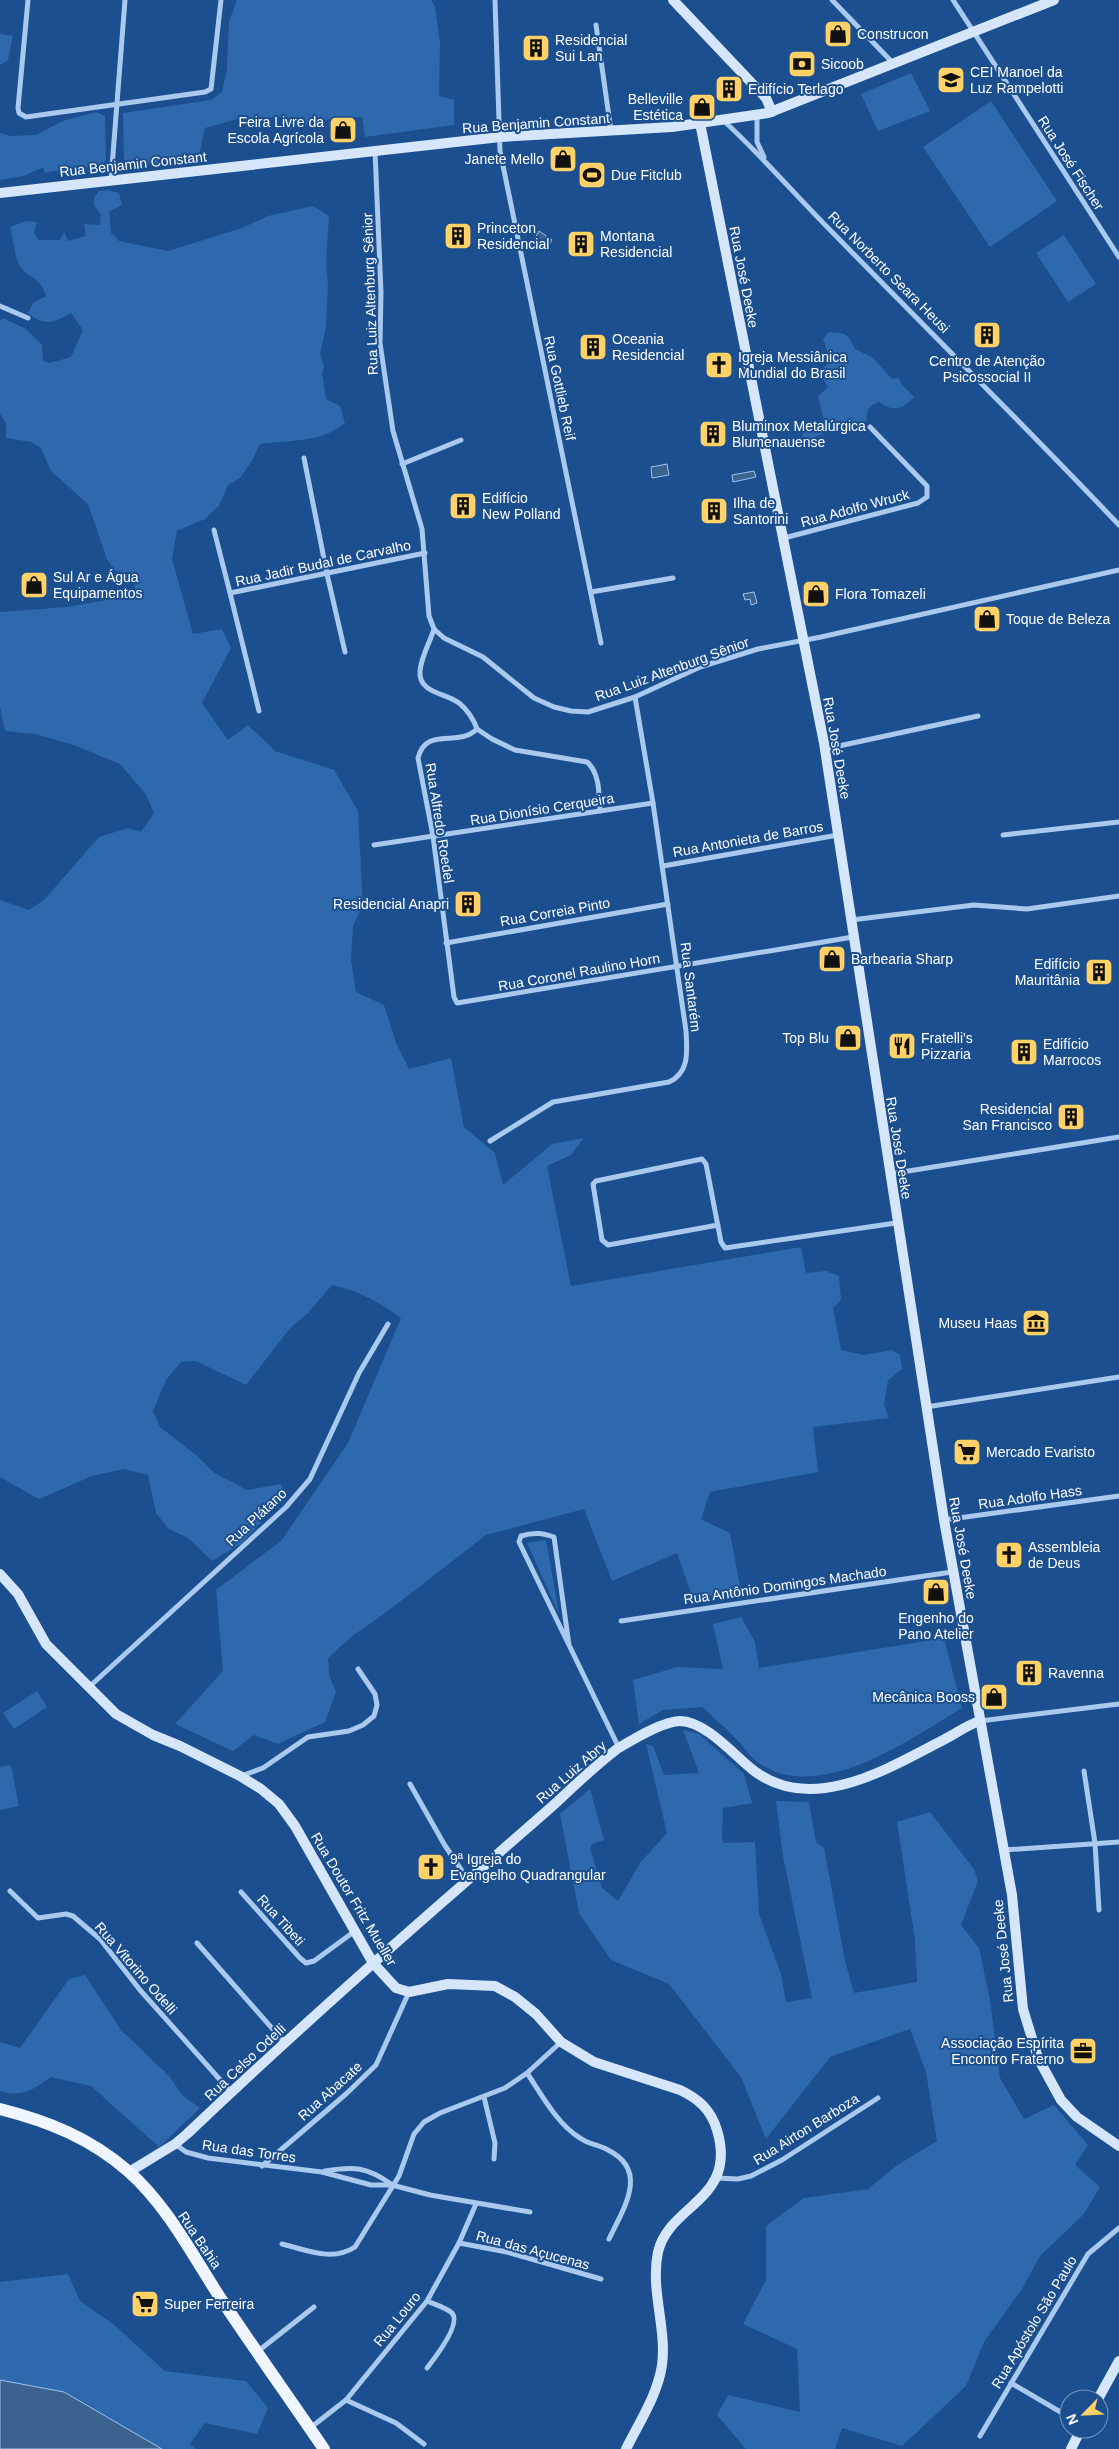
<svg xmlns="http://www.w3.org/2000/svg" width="1119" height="2449" viewBox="0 0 1119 2449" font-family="Helvetica,sans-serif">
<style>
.green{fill:#2e69ad}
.water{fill:#3c6290;stroke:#9cc4f0}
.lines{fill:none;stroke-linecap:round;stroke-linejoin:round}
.street{stroke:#a9c9ee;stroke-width:5}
.secondary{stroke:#d6e6fa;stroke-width:10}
.primary{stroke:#f0f6ff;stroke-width:12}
.labels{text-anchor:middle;stroke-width:4;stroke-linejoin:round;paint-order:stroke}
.poi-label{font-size:14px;fill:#fff;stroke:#1b4f8f;text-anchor:start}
.street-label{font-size:14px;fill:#fff;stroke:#1b4f8f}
</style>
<rect width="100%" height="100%" fill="#1b4f8f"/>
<!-- green -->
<g class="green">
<path d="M237,0H431L435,6L440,44L439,96L454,100V125L365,137L362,117L334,118L290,129L285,117L241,118L205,128L199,155L154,164L124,161L123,113L211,100L222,92L227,69L229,21Z"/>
<path d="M0,34L13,36L8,60L0,65Z"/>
<path d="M911,73L930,111L878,131L861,94Z"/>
<path d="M991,101L1057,201L990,247L923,147Z"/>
<path d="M96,112L105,116L106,160C95,172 87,166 73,168C64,169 55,171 45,173L43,167L24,176L0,180V133L10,136L36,135L63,121Z"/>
<path d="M108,190L119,193L122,205L109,212L111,233L119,241L168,251L242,228L268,216L313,206L329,216L326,263L328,285L326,327L320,354L324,366L322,373L326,399L340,406L345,423C322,443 289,440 260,444L252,461L240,478L228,485L219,506L205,519L177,531L172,559L193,634L222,629L231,648L202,703L228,740L248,725L275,751L334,770L358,811L363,905L353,926L351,960L356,992L384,1005L396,1043L409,1069L451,1058L464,1127L495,1153L503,1185L552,1144L584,1138L571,1155L547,1166L571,1286L801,1247L806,1273L826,1271L839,1276L841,1300L833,1308L841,1350L864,1355L891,1350L900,1355L902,1369L888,1380L884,1405L889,1418L813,1427L818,1472L710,1492L701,1519L730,1533L741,1591L693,1599L677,1553L612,1581L584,1509L486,1535L392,1608L351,1637L328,1658L329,1675L336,1692L325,1722L278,1744L254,1735L233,1751L175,1724L223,1671L216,1590L281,1541L348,1443L401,1318C379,1302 359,1291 332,1285L308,1313L291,1327L246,1385L196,1361L181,1362L166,1380L153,1411L160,1427L196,1455L213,1472L247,1490L281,1484L286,1495L242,1543L212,1561L188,1538L169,1529L156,1513L148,1475L124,1469L92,1476L39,1499L0,1477V900L29,910L44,900L99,837L128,828L141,832L154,813L145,793L120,764L74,745L35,734L5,731L0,707V612L67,607L136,595L133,573L115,571L107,559L88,504L51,471L41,448L31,442L6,438V424L0,413V321L3,318L26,329L42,345L43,361L50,363L71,357L83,330L71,313C54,323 45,327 28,313L33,303L46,296C40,278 33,280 21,268C14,259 14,239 10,227L26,221L37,222L34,233L38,240H60L64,232L68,241L86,236L84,224L100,225L101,214L94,206V198L99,191Z"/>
<path d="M1064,235L1096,284L1068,302L1036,253Z"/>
<path d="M829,332C847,333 847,333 855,349L873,358L892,379L899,378L902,385L914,397C903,410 893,412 879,402C868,406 866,410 867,421L845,424L808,440H803L802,427L825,425L818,396L828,387L822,378L823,368L827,365L830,359L823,339Z"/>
<path d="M546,1540L559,1614L527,1543Z"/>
<path d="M741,1617L755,1642L759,1668L944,1638L962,1708C910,1739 820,1805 759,1763C751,1758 745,1748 738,1741C727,1729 714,1718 702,1707L663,1710L639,1724L633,1680L677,1667L723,1669L713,1624Z"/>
<path d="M37,1691L47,1707L14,1729L3,1713Z"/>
<path d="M683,1730L699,1734L744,1774L752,1803L723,1808L722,1839L724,1843L755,1842L759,1914L781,1974L786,2002L812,1998L783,1856L776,1801L809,1802L816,1842L824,1848L845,1961L854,1993L917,1982L915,1940L897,1822L930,1812L974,1869L978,1881L961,1925L979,1948L990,2000L1000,2078L1024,2119L1054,2105L1088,2145L1075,2165L1100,2187L1083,2215L1040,2256L1022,2289L984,2342L966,2386L902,2446L842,2428L835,2449H746L717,2415L728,2395L800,2412L797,2349L743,2324L766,2280V2226L804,2198L868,2189L896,2166L937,2141L926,2072L910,2029L830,2057L766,2139L741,2077L669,1984L611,1960L579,1913L560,1814L590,1789L604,1840L592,1844L590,1848L602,1888L618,1901L640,1863L667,1833L646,1744L653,1746L664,1775L699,1773Z"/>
<path d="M11,1765L19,1806L0,1810V1767Z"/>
<path d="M85,1975L121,2030L169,2076L183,2096L200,2108L159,2147L91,2086L51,2077C32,2090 23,2098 0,2091V2042L20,2048L69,1979Z"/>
<path d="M68,2274L80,2301L113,2324L165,2371L246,2381L268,2408L257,2434L205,2423L190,2444L196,2449H162L64,2392L0,2380V2282Z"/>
</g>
<!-- water -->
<g class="water">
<path d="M539,231L552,240L548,247L535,238Z"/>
<path d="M667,464L669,475L652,478L651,467Z"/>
<path d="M754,471L756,477L733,482L732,475Z"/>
<path d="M754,592L757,603L751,605L750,599L745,600L743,594Z"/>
<path d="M0,2380L64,2392L162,2449H0Z"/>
</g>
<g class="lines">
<!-- street -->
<g class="street">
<path d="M28,0L18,108L19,113L26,117L205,92L211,89L221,0"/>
<path d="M495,0L500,151L601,643"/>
<path d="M832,0L893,63"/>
<path d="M953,0L1119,257"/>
<path d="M596,25L611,131"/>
<path d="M757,115V142L764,157"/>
<path d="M724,121C763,157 797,197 835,235C930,332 1026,427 1119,525"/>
<path d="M375,151L381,292L380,343L393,431L422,529L429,616L434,629L444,638L483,657L534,698L554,707L571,711L588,712L635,697L700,667L758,649L821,637L1119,570"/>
<path d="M111,180L125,0"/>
<path d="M0,306L28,318"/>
<path d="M304,458L327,574L345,652"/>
<path d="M402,464L461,440"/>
<path d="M214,530L230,593L425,553"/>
<path d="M784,538L918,503L927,497V486L870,427"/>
<path d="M591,592L673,578"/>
<path d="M230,593L259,711"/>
<path d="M434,629C430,642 421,657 420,671C418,693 446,693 459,703C467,709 474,720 477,729"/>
<path d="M477,729C458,748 426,726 418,758L433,836L454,997L457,1003L853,937"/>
<path d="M477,729L492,739L515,750L587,762C600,773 599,795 600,811"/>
<path d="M825,749L978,716"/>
<path d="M1003,835L1119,822"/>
<path d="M374,845L653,803"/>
<path d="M663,866L838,835"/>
<path d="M851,920L974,905L1027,909L1119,896"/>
<path d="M446,943L668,904"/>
<path d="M490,1141L553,1102L669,1082C690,1072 687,1051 686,1031L653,803L635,697"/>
<path d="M890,1174L1119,1137"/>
<path d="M718,1225L608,1245L602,1240L593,1184L596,1181L702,1159L706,1164L721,1242L725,1248L896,1223"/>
<path d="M926,1407L1119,1377"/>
<path d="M944,1520L1119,1496"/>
<path d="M621,1621L952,1572"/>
<path d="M569,1645L554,1537C542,1533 534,1532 521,1536L519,1542L619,1748"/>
<path d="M89,1687L286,1507L310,1479L359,1373L388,1324"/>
<path d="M980,1721L1119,1704"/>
<path d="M1084,1771L1095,1843L1099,1910"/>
<path d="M241,1776L263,1768L308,1737L349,1731L363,1725L374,1716L377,1705L375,1694L358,1669"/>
<path d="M410,1784L444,1844L468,1880"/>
<path d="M1004,1850L1119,1842"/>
<path d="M10,1891L38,1918L66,1914L73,1916L100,1939L140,1990L231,2092"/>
<path d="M241,1892L300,1958L306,1963L314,1961L355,1931"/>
<path d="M197,1943L285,2043"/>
<path d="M527,2073C542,2095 557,2124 580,2138C588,2144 599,2145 608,2150C650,2171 623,2209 609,2239"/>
<path d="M484,2097L495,2143L494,2159"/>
<path d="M175,2144L186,2152L208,2158L322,2172L371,2185H392L430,2195L530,2212"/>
<path d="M262,2166L346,2094L376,2065L409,1992"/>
<path d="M325,2171C354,2166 367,2167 391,2184"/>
<path d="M716,2178L738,2179L751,2176L782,2160L878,2098"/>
<path d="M459,2243L507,2252L601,2279"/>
<path d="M282,2244C307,2250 332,2262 355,2247L399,2176L414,2134L424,2122L440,2113L505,2088L527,2073L561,2042"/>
<path d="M257,2352L314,2307"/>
<path d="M427,2368C434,2359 462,2324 452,2313C447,2308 434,2304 427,2301"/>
<path d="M1011,2383L1069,2417"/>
<path d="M346,2400L396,2423L424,2444"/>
<path d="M310,2428L346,2400L427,2301L459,2243L476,2204"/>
<path d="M980,2436L1088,2254L1119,2228"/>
</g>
<!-- secondary -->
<g class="secondary">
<path d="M673,0L766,98L772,112"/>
<path d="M700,123L824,743L944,1520L1012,1895L1023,2009L1038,2058L1061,2100L1077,2117L1119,2146"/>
<path d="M0,193L438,144L500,137L672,127L768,113L1054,0"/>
<path d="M0,1574L18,1594L46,1644L116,1714L153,1735L180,1746L240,1776L261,1789L279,1804L295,1826L373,1963L396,1988L409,1992L448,1984L495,1986L515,1997L536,2014L561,2042L594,2062L680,2090C699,2099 711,2110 717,2130C738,2200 669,2204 658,2252C650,2290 667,2328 662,2365C658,2394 639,2423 626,2449"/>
<path d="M129,2172L175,2144L187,2134C286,2040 388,1949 491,1860C513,1840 536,1821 558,1801C577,1783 596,1765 617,1749C632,1740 663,1721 680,1721C705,1721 734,1755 753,1770C812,1816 889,1768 945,1739C957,1733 967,1725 980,1721"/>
<path d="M1098,2399L1119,2361"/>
<path d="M1071,2449L1081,2429"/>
</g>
<!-- primary -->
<path class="primary" d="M0,2109C48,2121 90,2138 128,2171C167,2205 193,2256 221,2299C255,2350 290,2399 324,2449"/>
</g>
<!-- icons -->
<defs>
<symbol id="shop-square" viewBox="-11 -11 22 22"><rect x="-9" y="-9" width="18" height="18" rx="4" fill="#ffd166" stroke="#1b4f8f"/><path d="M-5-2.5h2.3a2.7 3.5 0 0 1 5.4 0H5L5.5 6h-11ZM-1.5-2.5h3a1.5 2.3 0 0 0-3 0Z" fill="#111"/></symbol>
<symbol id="building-square" viewBox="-11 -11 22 22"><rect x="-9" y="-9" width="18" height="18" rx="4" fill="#ffd166" stroke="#1b4f8f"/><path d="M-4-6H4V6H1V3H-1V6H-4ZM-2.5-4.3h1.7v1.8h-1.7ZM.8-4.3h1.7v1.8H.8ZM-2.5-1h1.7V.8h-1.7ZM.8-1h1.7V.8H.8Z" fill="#111"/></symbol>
<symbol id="bank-square" viewBox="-11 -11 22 22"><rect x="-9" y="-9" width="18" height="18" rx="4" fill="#ffd166" stroke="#1b4f8f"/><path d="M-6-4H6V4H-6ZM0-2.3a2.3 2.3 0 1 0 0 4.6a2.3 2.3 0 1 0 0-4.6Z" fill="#111"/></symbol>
<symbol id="school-square" viewBox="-11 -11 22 22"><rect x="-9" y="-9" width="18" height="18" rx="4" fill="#ffd166" stroke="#1b4f8f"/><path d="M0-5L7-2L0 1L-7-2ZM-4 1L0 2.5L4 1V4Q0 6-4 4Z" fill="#111"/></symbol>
<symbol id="stadium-square" viewBox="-11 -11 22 22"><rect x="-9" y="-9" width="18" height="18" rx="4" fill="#ffd166" stroke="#1b4f8f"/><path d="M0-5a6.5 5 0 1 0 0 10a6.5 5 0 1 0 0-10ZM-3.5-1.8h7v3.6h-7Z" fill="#111"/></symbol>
<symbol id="church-square" viewBox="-11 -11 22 22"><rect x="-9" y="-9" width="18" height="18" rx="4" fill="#ffd166" stroke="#1b4f8f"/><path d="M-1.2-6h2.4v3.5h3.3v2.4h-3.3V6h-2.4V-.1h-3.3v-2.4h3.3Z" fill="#111"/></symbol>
<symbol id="restaurant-square" viewBox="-11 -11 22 22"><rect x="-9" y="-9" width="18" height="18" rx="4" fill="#ffd166" stroke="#1b4f8f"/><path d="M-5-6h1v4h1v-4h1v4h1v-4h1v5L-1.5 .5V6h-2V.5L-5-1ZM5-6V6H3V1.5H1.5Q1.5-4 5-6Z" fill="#111"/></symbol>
<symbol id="museum-square" viewBox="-11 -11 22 22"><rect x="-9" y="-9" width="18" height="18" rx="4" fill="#ffd166" stroke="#1b4f8f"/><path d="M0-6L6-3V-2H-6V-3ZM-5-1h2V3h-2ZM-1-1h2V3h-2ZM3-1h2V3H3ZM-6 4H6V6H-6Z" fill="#111"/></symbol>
<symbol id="supermarket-square" viewBox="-11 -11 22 22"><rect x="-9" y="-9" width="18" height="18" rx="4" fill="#ffd166" stroke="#1b4f8f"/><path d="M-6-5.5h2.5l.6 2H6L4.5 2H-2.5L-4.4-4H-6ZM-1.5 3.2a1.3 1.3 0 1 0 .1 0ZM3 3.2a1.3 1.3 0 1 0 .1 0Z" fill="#111"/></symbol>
<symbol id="office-square" viewBox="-11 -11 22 22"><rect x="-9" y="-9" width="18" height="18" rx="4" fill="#ffd166" stroke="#1b4f8f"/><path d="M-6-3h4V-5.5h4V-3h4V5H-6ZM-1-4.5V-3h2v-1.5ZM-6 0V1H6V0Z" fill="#111"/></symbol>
</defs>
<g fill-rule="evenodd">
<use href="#shop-square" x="822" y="18" width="32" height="32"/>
<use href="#building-square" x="520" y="32" width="32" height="32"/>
<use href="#bank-square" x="786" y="48" width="32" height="32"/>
<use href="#school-square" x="935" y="64" width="32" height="32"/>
<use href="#building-square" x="713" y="73" width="32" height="32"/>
<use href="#shop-square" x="686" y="91" width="32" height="32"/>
<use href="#shop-square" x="327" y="114" width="32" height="32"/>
<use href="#shop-square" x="547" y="143" width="32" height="32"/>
<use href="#stadium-square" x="576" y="159" width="32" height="32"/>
<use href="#building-square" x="442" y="220" width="32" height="32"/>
<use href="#building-square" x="565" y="228" width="32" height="32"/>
<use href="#building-square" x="971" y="319" width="32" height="32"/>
<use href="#building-square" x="577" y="331" width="32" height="32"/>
<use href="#church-square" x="703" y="349" width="32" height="32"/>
<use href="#building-square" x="697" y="418" width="32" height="32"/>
<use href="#building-square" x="447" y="490" width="32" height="32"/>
<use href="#building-square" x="698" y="495" width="32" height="32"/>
<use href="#shop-square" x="18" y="569" width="32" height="32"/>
<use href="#shop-square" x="800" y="578" width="32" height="32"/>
<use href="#shop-square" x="971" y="603" width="32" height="32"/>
<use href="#building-square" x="452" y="888" width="32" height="32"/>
<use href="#shop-square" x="816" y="943" width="32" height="32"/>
<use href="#building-square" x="1083" y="956" width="32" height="32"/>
<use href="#shop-square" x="832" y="1022" width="32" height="32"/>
<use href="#restaurant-square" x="886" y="1030" width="32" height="32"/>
<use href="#building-square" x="1008" y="1036" width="32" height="32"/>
<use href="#building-square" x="1055" y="1101" width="32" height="32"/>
<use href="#museum-square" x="1020" y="1307" width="32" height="32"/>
<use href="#supermarket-square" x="951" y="1436" width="32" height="32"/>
<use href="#church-square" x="993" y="1539" width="32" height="32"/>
<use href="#shop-square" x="920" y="1576" width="32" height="32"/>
<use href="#building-square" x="1013" y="1657" width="32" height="32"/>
<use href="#shop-square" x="978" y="1681" width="32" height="32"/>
<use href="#church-square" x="415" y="1851" width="32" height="32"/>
<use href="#office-square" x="1067" y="2035" width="32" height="32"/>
<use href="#supermarket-square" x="129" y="2288" width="32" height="32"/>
</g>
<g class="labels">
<!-- poi labels -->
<g class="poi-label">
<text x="857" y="39">Construcon</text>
<text x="555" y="45">Residencial<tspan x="555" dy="16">Sui Lan</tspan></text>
<text x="821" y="69">Sicoob</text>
<text x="970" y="77">CEI Manoel da<tspan x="970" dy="16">Luz Rampelotti</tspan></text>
<text x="748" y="94">Edifício Terlago</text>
<text x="683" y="104" text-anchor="end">Belleville<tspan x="683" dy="16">Estética</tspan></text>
<text x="324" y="127" text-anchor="end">Feira Livre da<tspan x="324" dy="16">Escola Agrícola</tspan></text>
<text x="544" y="164" text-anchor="end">Janete Mello</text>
<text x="611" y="180">Due Fitclub</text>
<text x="477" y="233">Princeton<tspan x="477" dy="16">Residencial</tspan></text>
<text x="600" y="241">Montana<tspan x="600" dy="16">Residencial</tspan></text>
<text x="612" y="344">Oceania<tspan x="612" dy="16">Residencial</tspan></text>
<text x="738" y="362">Igreja Messiânica<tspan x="738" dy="16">Mundial do Brasil</tspan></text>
<text x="987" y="366" text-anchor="middle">Centro de Atenção<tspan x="987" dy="16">Psicossocial II</tspan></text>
<text x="732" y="431">Bluminox Metalúrgica<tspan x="732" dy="16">Blumenauense</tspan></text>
<text x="482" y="503">Edifício<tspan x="482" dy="16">New Polland</tspan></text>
<text x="733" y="508">Ilha de<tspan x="733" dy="16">Santorini</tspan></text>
<text x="53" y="582">Sul Ar e Água<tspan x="53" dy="16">Equipamentos</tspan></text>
<text x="835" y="599">Flora Tomazeli</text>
<text x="1006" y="624">Toque de Beleza</text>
<text x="449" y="909" text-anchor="end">Residencial Anapri</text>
<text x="851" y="964">Barbearia Sharp</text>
<text x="1080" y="969" text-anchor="end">Edifício<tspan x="1080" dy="16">Mauritânia</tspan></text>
<text x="829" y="1043" text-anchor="end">Top Blu</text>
<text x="921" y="1043">Fratelli's<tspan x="921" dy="16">Pizzaria</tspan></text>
<text x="1043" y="1049">Edifício<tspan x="1043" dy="16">Marrocos</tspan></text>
<text x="1052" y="1114" text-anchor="end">Residencial<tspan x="1052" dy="16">San Francisco</tspan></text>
<text x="1017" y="1328" text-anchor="end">Museu Haas</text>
<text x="986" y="1457">Mercado Evaristo</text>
<text x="1028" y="1552">Assembleia<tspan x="1028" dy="16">de Deus</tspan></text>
<text x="936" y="1623" text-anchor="middle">Engenho do<tspan x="936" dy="16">Pano Atelier</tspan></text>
<text x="1048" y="1678">Ravenna</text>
<text x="975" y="1702" text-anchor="end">Mecânica Booss</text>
<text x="450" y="1864">9ª Igreja do<tspan x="450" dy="16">Evangelho Quadrangular</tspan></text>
<text x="1064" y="2048" text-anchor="end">Associação Espírita<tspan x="1064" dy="16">Encontro Fraterno</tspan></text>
<text x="164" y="2309">Super Ferreira</text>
</g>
<!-- street labels -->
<g class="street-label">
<text transform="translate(536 123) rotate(-4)" y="5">Rua Benjamin Constant</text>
<text transform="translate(1071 163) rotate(57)" y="5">Rua José Fischer</text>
<text transform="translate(133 164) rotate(-6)" y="5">Rua Benjamin Constant</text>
<text transform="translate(889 272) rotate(45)" y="5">Rua Norberto Seara Heusi</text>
<text transform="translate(744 277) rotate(79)" y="5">Rua José Deeke</text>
<text transform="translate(370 294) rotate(-92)" y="5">Rua Luiz Altenburg Sênior</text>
<text transform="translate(560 388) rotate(78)" y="5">Rua Gottlieb Reif</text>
<text transform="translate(855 508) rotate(-15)" y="5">Rua Adolfo Wruck</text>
<text transform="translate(323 563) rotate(-12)" y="5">Rua Jadir Budal de Carvalho</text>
<text transform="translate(672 669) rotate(-20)" y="5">Rua Luiz Altenburg Sênior</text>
<text transform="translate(837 748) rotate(80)" y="5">Rua José Deeke</text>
<text transform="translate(542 809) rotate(-9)" y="5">Rua Dionísio Cerqueira</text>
<text transform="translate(440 823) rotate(81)" y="5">Rua Alfredo Roedel</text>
<text transform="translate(748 839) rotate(-10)" y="5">Rua Antonieta de Barros</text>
<text transform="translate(555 912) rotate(-10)" y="5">Rua Correia Pinto</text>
<text transform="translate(579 972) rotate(-10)" y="5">Rua Coronel Raulino Horn</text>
<text transform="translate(691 987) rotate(83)" y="5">Rua Santarém</text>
<text transform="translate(899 1148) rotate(81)" y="5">Rua José Deeke</text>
<text transform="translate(1030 1497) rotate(-8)" y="5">Rua Adolfo Hass</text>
<text transform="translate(256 1517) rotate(-43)" y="5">Rua Plátano</text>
<text transform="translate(963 1548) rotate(80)" y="5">Rua José Deeke</text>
<text transform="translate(785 1585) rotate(-8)" y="5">Rua Antônio Domingos Machado</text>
<text transform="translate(571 1772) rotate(-41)" y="5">Rua Luiz Abry</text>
<text transform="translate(354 1899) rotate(59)" y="5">Rua Doutor Fritz Mueller</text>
<text transform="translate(281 1920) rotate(48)" y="5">Rua Tibeti</text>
<text transform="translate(1003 1951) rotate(-96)" y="5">Rua José Deeke</text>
<text transform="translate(136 1968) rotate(49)" y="5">Rua Vitorino Odelli</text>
<text transform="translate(245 2062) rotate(-43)" y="5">Rua Celso Odelli</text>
<text transform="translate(330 2091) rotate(-42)" y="5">Rua Abacate</text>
<text transform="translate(806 2129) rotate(-32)" y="5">Rua Airton Barboza</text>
<text transform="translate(249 2151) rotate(8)" y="5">Rua das Torres</text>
<text transform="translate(200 2240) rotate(56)" y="5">Rua Bahia</text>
<text transform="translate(533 2250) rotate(15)" y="5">Rua das Açucenas</text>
<text transform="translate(397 2319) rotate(-51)" y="5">Rua Louro</text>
<text transform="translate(1034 2322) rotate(-59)" y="5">Rua Apóstolo São Paulo</text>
</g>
</g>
<!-- north arrow -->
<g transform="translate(1084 2414) rotate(246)"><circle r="24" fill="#1b4f8f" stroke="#7695bc"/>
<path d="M0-4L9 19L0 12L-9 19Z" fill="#ffd166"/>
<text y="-8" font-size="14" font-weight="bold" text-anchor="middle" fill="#ffffff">N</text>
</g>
</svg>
